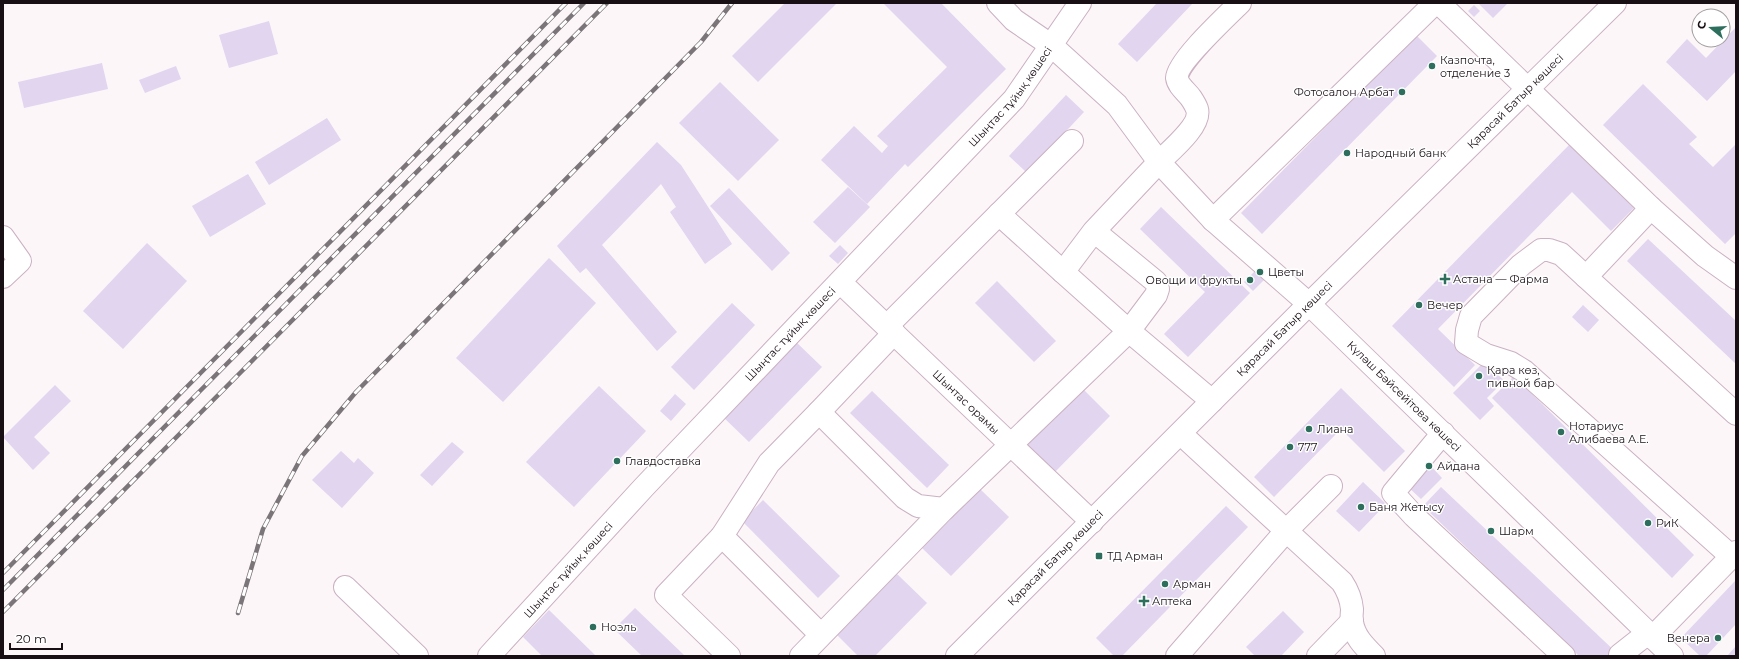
<svg xmlns="http://www.w3.org/2000/svg" width="1739" height="659" viewBox="0 0 1739 659" font-family="Montserrat,sans-serif">
<style>
.building{fill:#e1d5ef}
.lines{fill:none;stroke-linecap:round;stroke-linejoin:round}
.minor-casing{stroke:#cbb1c1;stroke-width:24}
.minor{stroke:#fff;stroke-width:22}
.rail-casing{stroke:#7b7478;stroke-width:4.5}
.rail{stroke:#fff;stroke-width:3;stroke-dasharray:9;stroke-linecap:butt}
.poi-dot{fill:#2d6e5d;stroke:#fff;stroke-width:1.5}
.labels{text-anchor:middle;stroke-width:3;stroke-linejoin:round;paint-order:stroke}
.poi-label{font-size:11px;fill:#180f15;stroke:#fff;text-anchor:start}
.street-label{font-size:11px;fill:#180f15;stroke:#fff}
</style>
<rect width="100%" height="100%" fill="#fcf6f9"/>
<!-- building -->
<g class="building">
<path d="M785,3H837L758,82L732,56Z"/>
<path d="M883,3H941L1006,69L908,167L905,164L867,204L821,160L854,126L882,153L888,146L877,136L947,67Z"/>
<path d="M1157,3H1193L1137,62L1118,44Z"/>
<path d="M1478,3H1508L1493,18Z"/>
<path d="M1474,5L1480,11L1474,17L1468,11Z"/>
<path d="M269,21L278,54L229,68L219,35Z"/>
<path d="M1736,27V71L1707,101L1666,62L1687,39L1706,58Z"/>
<path d="M1416,35L1437,56L1262,234L1241,213Z"/>
<path d="M102,63L108,89L24,108L18,82Z"/>
<path d="M176,66L181,79L145,93L139,80Z"/>
<path d="M720,82L779,140L738,181L679,123Z"/>
<path d="M1643,84L1697,137L1689,144L1713,167L1736,144V233L1725,244L1603,125Z"/>
<path d="M1066,95L1084,112L1027,173L1009,156Z"/>
<path d="M327,118L341,140L269,185L255,162Z"/>
<path d="M657,142L681,165L732,244L705,264L670,212L676,207L661,184L602,245L677,332L657,351L586,268L580,273L557,246Z"/>
<path d="M1569,145L1634,208L1611,231L1572,192L1438,329L1475,365L1454,387L1392,326Z"/>
<path d="M248,174L266,204L210,237L192,206Z"/>
<path d="M848,187L870,207L835,243L813,222Z"/>
<path d="M729,188L790,253L772,271L710,206Z"/>
<path d="M1161,207L1250,293L1188,357L1164,334L1205,292L1140,229Z"/>
<path d="M1648,239L1736,321V364L1627,261Z"/>
<path d="M147,243L187,281L123,349L83,311Z"/>
<path d="M840,245L848,253L838,264L829,256Z"/>
<path d="M549,258L596,303L503,402L456,358Z"/>
<path d="M1260,266L1269,275L1253,291L1244,282Z"/>
<path d="M997,281L1056,341L1034,362L975,303Z"/>
<path d="M732,303L755,325L694,390L671,367Z"/>
<path d="M1583,305L1599,320L1588,332L1572,317Z"/>
<path d="M794,340L822,367L749,442L721,415Z"/>
<path d="M1485,361L1504,381L1487,398L1494,406L1480,420L1453,393Z"/>
<path d="M1514,376L1694,555L1672,578L1492,398Z"/>
<path d="M55,385L71,401L34,437L50,453L33,470L3,437Z"/>
<path d="M599,386L646,431L574,507L526,462Z"/>
<path d="M1082,388L1110,416L1052,475L1023,447Z"/>
<path d="M1341,388L1405,451L1384,472L1341,429L1274,497L1254,477Z"/>
<path d="M872,391L949,465L927,488L850,413Z"/>
<path d="M675,394L686,404L671,421L660,411Z"/>
<path d="M452,442L464,452L432,486L420,475Z"/>
<path d="M341,451L354,463L358,458L374,473L342,508L312,480Z"/>
<path d="M1428,463L1442,478L1421,499L1406,485Z"/>
<path d="M1363,482L1386,504L1359,532L1336,511Z"/>
<path d="M1441,487L1620,656H1579L1423,506Z"/>
<path d="M980,489L1009,517L951,576L922,548Z"/>
<path d="M763,500L840,576L818,598L742,521Z"/>
<path d="M1226,506L1248,527L1122,656H1114L1096,638Z"/>
<path d="M897,574L927,603L875,656H858L837,635Z"/>
<path d="M1736,580V624L1706,656H1700L1681,638Z"/>
<path d="M635,608L685,656H642L614,629Z"/>
<path d="M549,610L596,656H542L523,637Z"/>
<path d="M1283,611L1304,632L1281,656H1255L1246,647Z"/>
<path d="M1736,646V656H1727Z"/>
</g>
<g class="lines">
<defs>
<g id="minor">
<path d="M998,3L1014,20L1052,46L1117,105L1159,162L1094,231L1063,272L1129,331L1156,295L1158,289L1156,282L1094,231"/>
<path id="s1" d="M1240,3C1228,15 1176,63 1177,78C1178,86 1187,92 1191,98C1193,101 1196,106 1197,109C1202,125 1170,151 1159,162L1213,220L1309,304L1672,656"/>
<path d="M1439,3L1651,208L1705,256L1736,278"/>
<path d="M1651,208L1586,277L1736,414"/>
<path d="M999,214L1063,272"/>
<path d="M1213,220L1435,3"/>
<path d="M3,237L20,261L3,277"/>
<path d="M1586,277L1561,254L1549,250H1541L1521,265L1471,316L1467,330L1466,343L1486,355L1511,363L1524,371L1732,557"/>
<path id="s2" d="M840,282L1092,522"/>
<path d="M887,326L1072,141"/>
<path d="M819,412L905,498L918,506L944,509"/>
<path d="M1443,433L1393,493L1414,516L1564,656"/>
<path d="M1181,434L1342,582C1348,591 1351,598 1352,609C1352,613 1351,617 1352,622C1354,636 1364,646 1374,656"/>
<path d="M722,536L820,634"/>
<path d="M345,587L417,656"/>
<path d="M1652,638L1736,552"/>
<path d="M1620,655L1648,633"/>
<path id="s3" d="M489,656L644,487L1014,99L1080,3"/>
<path d="M729,656L666,595L722,536L769,463L819,412L894,333"/>
<path d="M801,656L944,509L1129,331L1212,401"/>
<path id="s4" d="M957,656L1309,304L1615,3"/>
<path d="M1177,656L1286,531L1331,486"/>
<path d="M1318,656L1352,621"/>
</g>
</defs>
<!-- minor casing -->
<use href="#minor" class="minor-casing"/>
<!-- minor -->
<use href="#minor" class="minor"/>
<defs>
<g id="rail">
<path d="M3,573L566,3"/>
<path d="M3,590L584,3"/>
<path d="M3,612L607,3"/>
<path d="M238,613L263,529L302,456L356,392L701,42L732,3"/>
</g>
</defs>
<!-- rail casing -->
<use href="#rail" class="rail-casing"/>
<!-- rail -->
<use href="#rail" class="rail"/>
</g>
<!-- markers -->
<g class="poi-dot">
<circle cx="1432" cy="66" r="4"/>
<circle cx="1402" cy="92" r="4"/>
<circle cx="1347" cy="153" r="4"/>
<circle cx="1260" cy="272" r="4"/>
<path d="M1443 273h4v4h4v4h-4v4h-4v-4h-4v-4h4z"/>
<circle cx="1250" cy="280" r="4"/>
<circle cx="1419" cy="305" r="4"/>
<circle cx="1479" cy="376" r="4"/>
<circle cx="1309" cy="429" r="4"/>
<circle cx="1561" cy="432" r="4"/>
<circle cx="1290" cy="447" r="4"/>
<circle cx="617" cy="461" r="4"/>
<circle cx="1429" cy="466" r="4"/>
<circle cx="1361" cy="507" r="4"/>
<circle cx="1648" cy="523" r="4"/>
<circle cx="1491" cy="531" r="4"/>
<rect x="1095" y="552" width="8" height="8" rx="2"/>
<circle cx="1165" cy="584" r="4"/>
<path d="M1142 595h4v4h4v4h-4v4h-4v-4h-4v-4h4z"/>
<circle cx="593" cy="627" r="4"/>
<circle cx="1718" cy="638" r="4"/>
</g>
<g class="labels">
<!-- poi labels -->
<g class="poi-label">
<text x="1440" y="64">Казпочта,<tspan x="1440" dy="13">отделение 3</tspan></text>
<text x="1394" y="96" text-anchor="end">Фотосалон Арбат</text>
<text x="1355" y="157">Народный банк</text>
<text x="1268" y="276">Цветы</text>
<text x="1453" y="283">Астана — Фарма</text>
<text x="1242" y="284" text-anchor="end">Овощи и фрукты</text>
<text x="1427" y="309">Вечер</text>
<text x="1487" y="374">Қара көз,<tspan x="1487" dy="13">пивной бар</tspan></text>
<text x="1569" y="430">Нотариус<tspan x="1569" dy="13">Алибаева А.Е.</tspan></text>
<text x="1317" y="433">Лиана</text>
<text x="1298" y="451">777</text>
<text x="625" y="465">Главдоставка</text>
<text x="1437" y="470">Айдана</text>
<text x="1369" y="511">Баня Жетысу</text>
<text x="1656" y="527">РиК</text>
<text x="1499" y="535">Шарм</text>
<text x="1107" y="560">ТД Арман</text>
<text x="1173" y="588">Арман</text>
<text x="1152" y="605">Аптека</text>
<text x="601" y="631">Ноэль</text>
<text x="1710" y="642" text-anchor="end">Венера</text>
</g>
<!-- street labels -->
<g class="street-label">
<text dy="4" stroke="none"><textPath href="#s3" startOffset="765">Шыңтас тұйық көшесі</textPath></text>
<text dy="4" stroke="none"><textPath href="#s4" startOffset="787">Қарасай Батыр көшесі</textPath></text>
<text dy="4" stroke="none"><textPath href="#s4" startOffset="463">Қарасай Батыр көшесі</textPath></text>
<text dy="4" stroke="none"><textPath href="#s3" startOffset="441">Шыңтас тұйық көшесі</textPath></text>
<text dy="4" stroke="none"><textPath href="#s1" startOffset="543">Күләш Бәйсейітова көшесі</textPath></text>
<text dy="4" stroke="none"><textPath href="#s2" startOffset="174">Шынтас орамы</textPath></text>
<text dy="4" stroke="none"><textPath href="#s4" startOffset="139">Қарасай Батыр көшесі</textPath></text>
<text dy="4" stroke="none"><textPath href="#s3" startOffset="117">Шыңтас тұйық көшесі</textPath></text>
</g>
</g>
<!-- border -->
<rect width="1739" height="659" fill="none" stroke="#180f15" stroke-width="8"/>
<!-- north arrow -->
<g transform="translate(1711 28) rotate(288)"><circle r="19" fill="#ffffff" stroke="#a39fa1"/>
<path d="M0-3L7 15L0 10L-7 15Z" fill="#2d6e5d"/>
<text y="-6" font-size="11" font-weight="bold" text-anchor="middle" fill="#180f15">С</text>
</g>
<!-- scale -->
<path d="M10 643v6h52v-6" fill="none" stroke="#180f15" stroke-width="2"/>
<text x="16" y="643" font-size="12" fill="#180f15" stroke="#ffffff" stroke-width="3" paint-order="stroke">20 m</text>
</svg>
